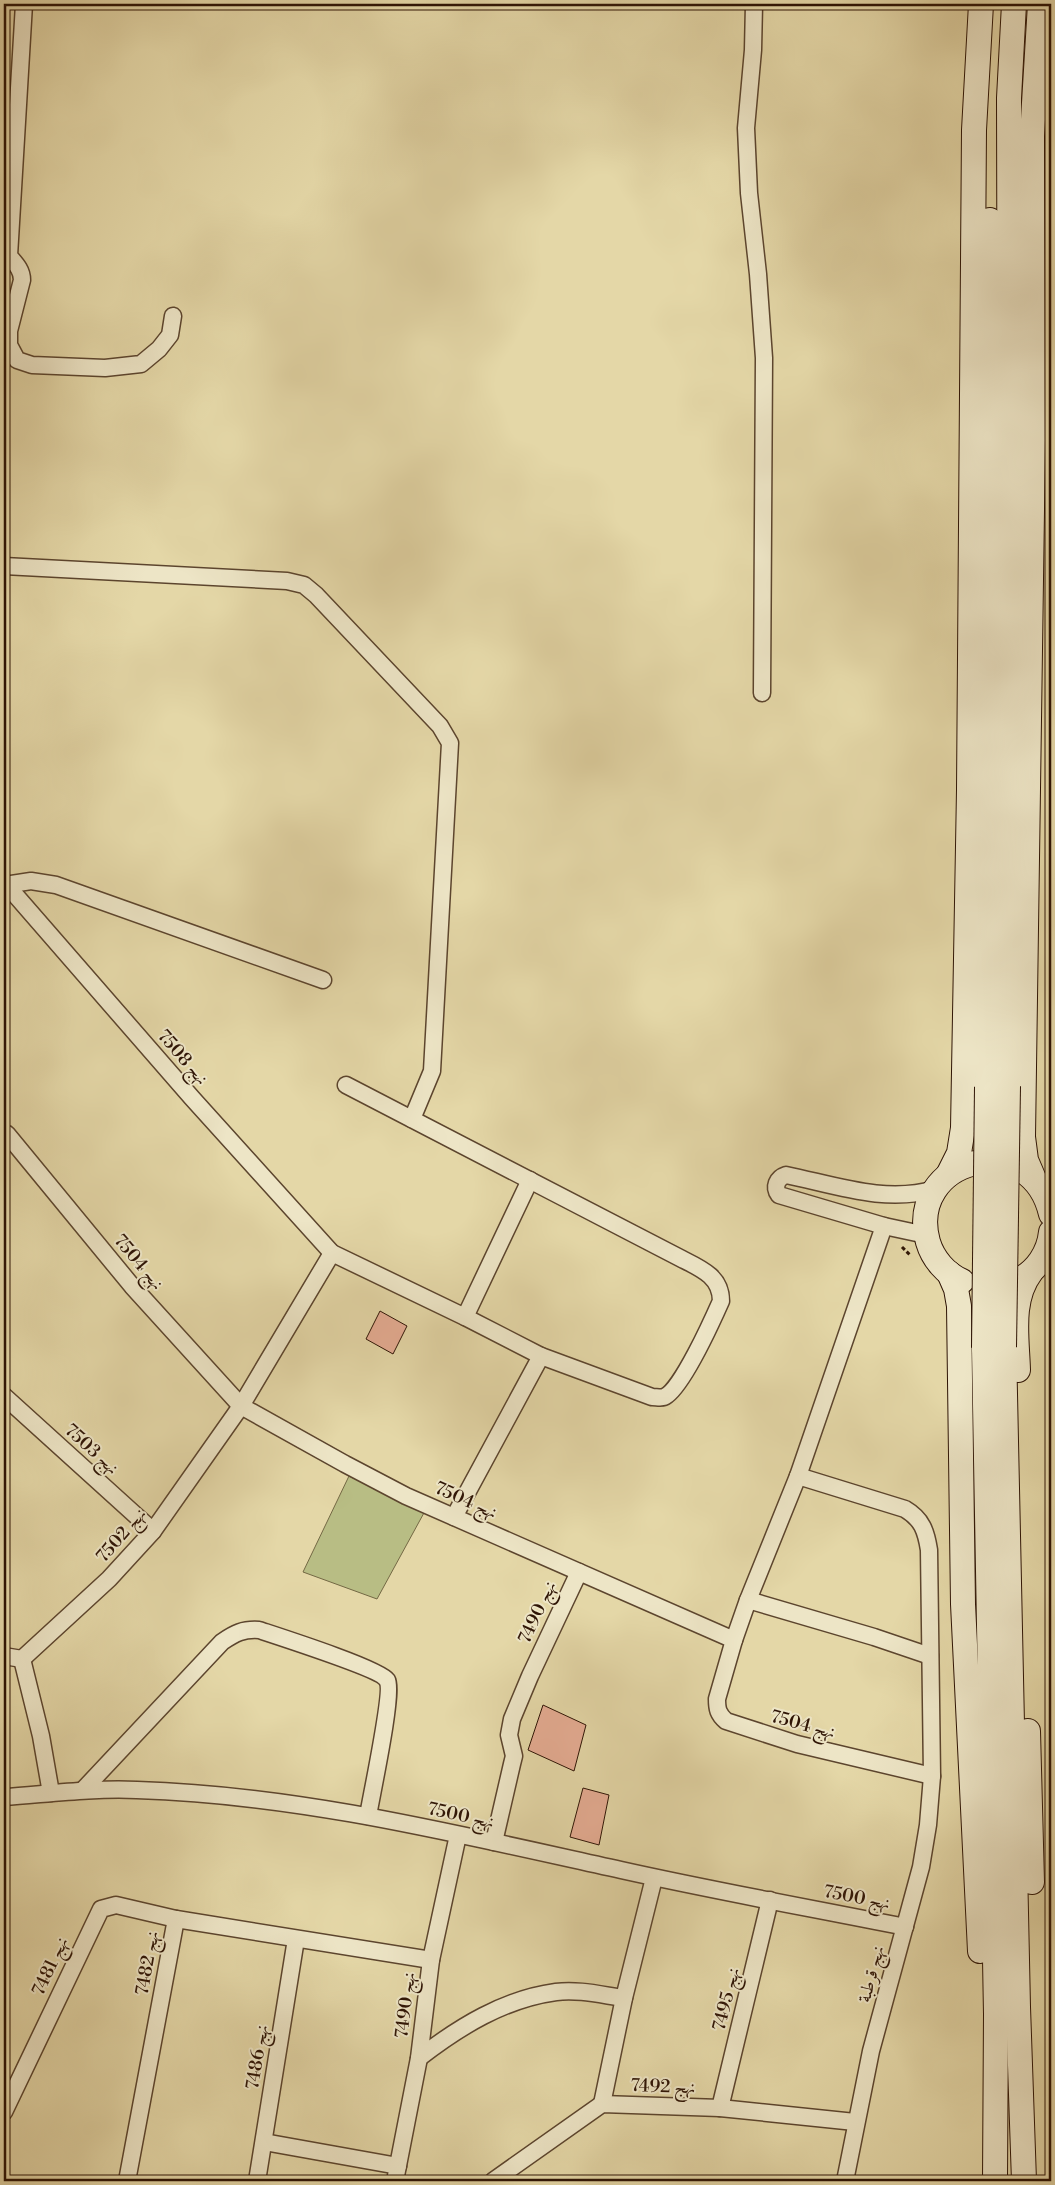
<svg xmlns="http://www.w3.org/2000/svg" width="1055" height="2185" viewBox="0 0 1055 2185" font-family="'Libre Bodoni',Amiri,serif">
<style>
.green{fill:#b8bd84;stroke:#736844}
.building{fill:#e5ac93;stroke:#2e1405}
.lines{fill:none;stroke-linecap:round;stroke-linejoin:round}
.street-casing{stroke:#5c452e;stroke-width:19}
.secondary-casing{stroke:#2e1405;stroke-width:26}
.path{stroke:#2e1405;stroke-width:3;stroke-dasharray:4 2.5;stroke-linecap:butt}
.street{stroke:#ede5c6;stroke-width:16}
.secondary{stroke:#ede5c6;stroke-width:24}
.secondary-bridge-casing{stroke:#2e1405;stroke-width:26;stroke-linecap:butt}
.secondary-bridge{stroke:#ede5c6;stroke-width:24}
.labels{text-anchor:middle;stroke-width:4;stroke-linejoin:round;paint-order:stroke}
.street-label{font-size:18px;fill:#2e1405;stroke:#ede5c6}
</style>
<rect width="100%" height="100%" fill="#e4d7a7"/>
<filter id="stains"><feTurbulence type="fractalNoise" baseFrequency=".004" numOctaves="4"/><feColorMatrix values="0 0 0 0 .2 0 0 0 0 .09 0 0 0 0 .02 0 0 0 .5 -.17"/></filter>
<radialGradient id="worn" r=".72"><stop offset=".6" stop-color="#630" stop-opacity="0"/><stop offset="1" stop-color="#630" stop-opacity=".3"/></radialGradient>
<!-- green -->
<path class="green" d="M349,1476L425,1511L377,1599L303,1572Z"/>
<!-- building -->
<g class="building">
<path d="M380,1311L407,1326L393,1354L366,1339Z"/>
<path d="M543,1705L586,1725L574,1771L528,1750Z"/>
<path d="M583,1788L609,1795L599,1845L570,1837Z"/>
</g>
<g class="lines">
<defs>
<g id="street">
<path d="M24,4L9,256C16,264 22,270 22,280L9,331V345L17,360L32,365L105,368L141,364L159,349L170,335L173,316"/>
<path d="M754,4L753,50L746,128L749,193L758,274L764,358L762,693"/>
<path d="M4,566L287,581L304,585L316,595L440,726L450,743L432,1071L412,1119"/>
<path d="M4,882L192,1098L332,1253L465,1317L541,1356L652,1397C656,1397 661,1398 664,1397C681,1391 713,1319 721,1301C721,1277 702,1269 682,1259L346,1085"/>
<path d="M5,885L31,881L56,885L323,980"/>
<path d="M7,1134L132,1286L241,1406L345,1464L406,1496L734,1640L717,1699C717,1709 718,1714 726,1721L797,1744L932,1776"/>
<path d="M926,1235L884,1226L779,1195C773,1187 777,1178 786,1175C835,1185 886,1204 935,1189"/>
<path d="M465,1317L530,1180"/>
<path d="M4,1396L153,1531"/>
<path d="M798,1476L905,1509C922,1519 926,1531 929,1550L932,1776L928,1825L921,1867L871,2051L845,2181"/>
<path d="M454,1517L541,1356"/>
<path d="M748,1600L874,1637L930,1656"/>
<path d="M734,1640L748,1600L798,1476L884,1226"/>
<path d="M4,1656L22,1659L109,1579L153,1531L241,1406L332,1253"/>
<path d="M22,1659L41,1736L51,1793"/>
<path d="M83,1790L222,1642C235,1633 243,1629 259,1630C277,1636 380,1669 387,1680C394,1691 371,1797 368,1816"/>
<path d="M4,1797C48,1794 92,1788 137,1790C301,1795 461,1835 621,1870C715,1891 810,1908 905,1927"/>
<path d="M494,1842L512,1764L514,1756L509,1735L512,1719L530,1676L579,1572"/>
<path d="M419,2058C459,2027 504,1999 556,1992C578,1989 602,1995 624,1998"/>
<path d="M602,2104L624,1998L654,1878"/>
<path d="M720,2108L770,1900"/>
<path d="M4,2112L101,1909L116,1905L176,1919"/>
<path d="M264,2142L398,2166"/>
<path d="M127,2181L176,1919L431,1960"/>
<path d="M257,2181L296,1939"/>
<path d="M395,2181L419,2058L431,1960L458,1835"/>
<path d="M493,2181L602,2104L720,2108L855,2122"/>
</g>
<g id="secondary">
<path d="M1008,1070L1010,511L1009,98L1014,4"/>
<path d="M987,1087L990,220"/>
<path d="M948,1175L959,1153L963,1128L969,790L974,130L981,4"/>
<path d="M1035,1181L1026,1160L1023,1137L1033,440L1032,136L1040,4"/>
<path d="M949,1273L956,1289L959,1306L963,1604L980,1951"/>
<path d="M1018,1280C1037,1271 1049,1252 1051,1232"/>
<path d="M962,1281C946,1274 933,1259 928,1242C905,1159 1030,1125 1051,1214"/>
<path d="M1004,1347L1018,2007L1024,2181"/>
<path d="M984,1348L996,2014L995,2181"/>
<path d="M1018,1370C1017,1337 1010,1300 1031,1272"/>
<path d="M1028,1731L1032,1882"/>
</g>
</defs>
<!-- street casing -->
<use href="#street" class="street-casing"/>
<!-- secondary casing -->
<use href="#secondary" class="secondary-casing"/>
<!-- path -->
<path class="path" d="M902,1247L911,1256"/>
<!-- street -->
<use href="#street" class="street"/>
<!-- secondary -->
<use href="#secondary" class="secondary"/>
<defs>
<g id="secondary-bridge">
<path d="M1004,1347L1008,1086"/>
<path d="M984,1348L987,1087"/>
</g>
</defs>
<!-- secondary-bridge casing -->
<use href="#secondary-bridge" class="secondary-bridge-casing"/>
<!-- secondary-bridge -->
<use href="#secondary-bridge" class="secondary-bridge"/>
</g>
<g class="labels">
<!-- street labels -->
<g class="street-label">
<text transform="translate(183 1057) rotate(49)" y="6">نهج 7508</text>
<text transform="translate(139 1262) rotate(50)" y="6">نهج 7504</text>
<text transform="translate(92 1449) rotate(42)" y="6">نهج 7503</text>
<text transform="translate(466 1500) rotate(24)" y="6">نهج 7504</text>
<text transform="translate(121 1535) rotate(-49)" y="6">نهج 7502</text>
<text transform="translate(537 1612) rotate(-65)" y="6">نهج 7490</text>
<text transform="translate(803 1724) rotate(15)" y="6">نهج 7504</text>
<text transform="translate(461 1815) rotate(12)" y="6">نهج 7500</text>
<text transform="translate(857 1897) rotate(11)" y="6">نهج 7500</text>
<text transform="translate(147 1963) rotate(-80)" y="6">نهج 7482</text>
<text transform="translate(50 1966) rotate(-65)" y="6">نهج 7481</text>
<text transform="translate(871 1974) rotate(-75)" y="6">نهج قرطبة</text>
<text transform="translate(726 1999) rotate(-76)" y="6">نهج 7495</text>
<text transform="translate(405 2005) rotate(-83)" y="6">نهج 7490</text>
<text transform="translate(257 2057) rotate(-81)" y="6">نهج 7486</text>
<text transform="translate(663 2086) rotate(2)" y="6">نهج 7492</text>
</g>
</g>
<!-- margin -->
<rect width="1055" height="2185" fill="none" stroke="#e4d7a7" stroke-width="20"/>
<rect x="5" y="5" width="1045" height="2175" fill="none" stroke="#2e1405" stroke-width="2.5"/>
<rect x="10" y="10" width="1035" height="2165" fill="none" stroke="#2e1405"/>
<rect width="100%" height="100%" filter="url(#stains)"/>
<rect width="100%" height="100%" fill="url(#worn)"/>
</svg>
